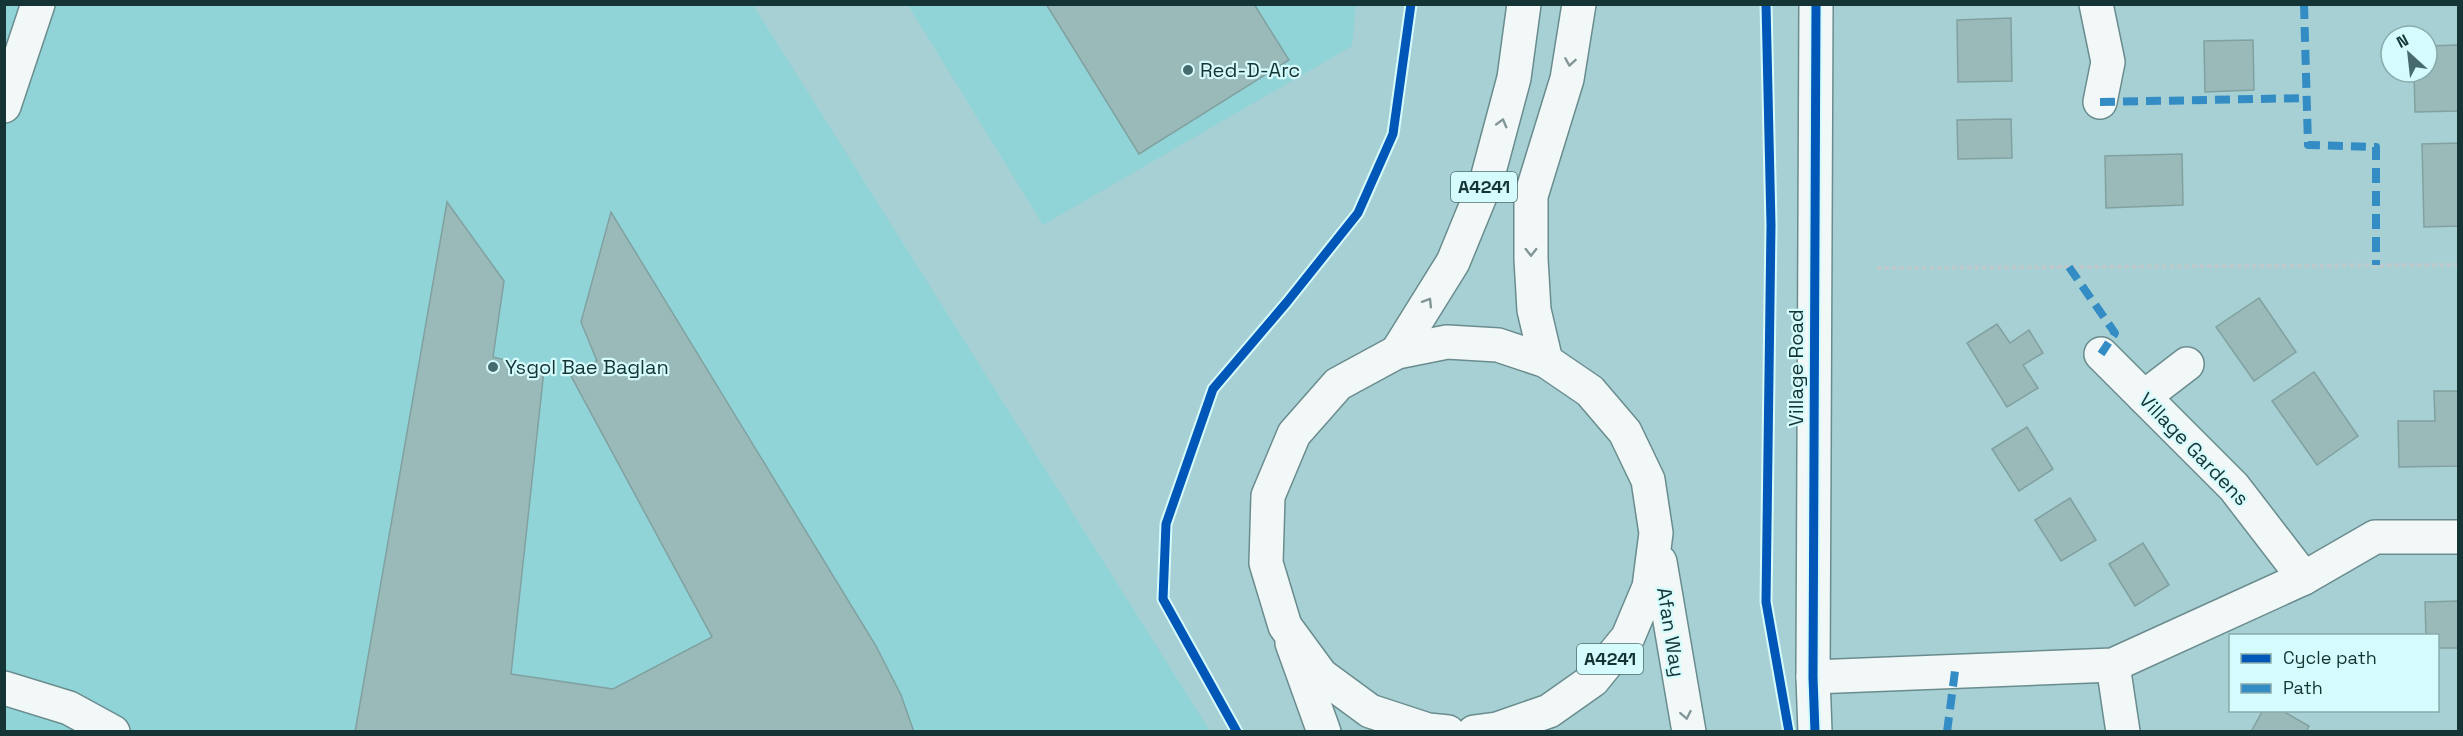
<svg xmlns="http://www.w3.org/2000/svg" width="2463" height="736" viewBox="0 0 2463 736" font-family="'Space Grotesk',sans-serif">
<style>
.built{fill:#90d4d8}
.building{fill:#99bab9;stroke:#81a1a0;stroke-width:1.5}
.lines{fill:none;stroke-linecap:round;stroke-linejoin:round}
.minor-casing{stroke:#6a8c8e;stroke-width:36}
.major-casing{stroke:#6a8c8e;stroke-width:36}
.path{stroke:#bdc9ca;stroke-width:4;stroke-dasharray:4.5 3;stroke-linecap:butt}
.minor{stroke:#f2f8f8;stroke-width:33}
.major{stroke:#f2f8f8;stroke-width:33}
.quiet{stroke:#348cc5;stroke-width:8;stroke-dasharray:15 8;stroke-linecap:butt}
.cycleway-casing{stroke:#d6fbfc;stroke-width:13}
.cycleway{stroke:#0057b8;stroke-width:9}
.oneway{stroke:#839697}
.poi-dot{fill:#476b6d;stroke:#d6fbfc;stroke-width:2}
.labels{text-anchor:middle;stroke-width:4.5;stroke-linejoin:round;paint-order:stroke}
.shield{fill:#d6fbfc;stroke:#4e7071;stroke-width:1.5}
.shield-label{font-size:18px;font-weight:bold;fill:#143436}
.poi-label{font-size:20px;fill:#143436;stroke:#d6fbfc;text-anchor:start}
.street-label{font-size:20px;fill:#143436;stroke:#d6fbfc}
</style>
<rect width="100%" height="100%" fill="#a6d0d3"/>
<!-- built -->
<g class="built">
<path d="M4,5H753L1210,731H5Z"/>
<path d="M908,5H1356L1352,46L1043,225Z"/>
</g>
<!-- building -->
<g class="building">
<path d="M1046,4H1254L1289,60L1139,154Z"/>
<path d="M2011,18L2012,81L1958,82L1957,20Z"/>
<path d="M2253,40L2254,90L2205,92L2204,41Z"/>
<path d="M2458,45V111L2415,112L2414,72H2427V46Z"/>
<path d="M2011,119L2012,158L1958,159L1957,120Z"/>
<path d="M2458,143V226L2424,227L2422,144Z"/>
<path d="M2182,154L2183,205L2106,208L2105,156Z"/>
<path d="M447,202L504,281L493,357L544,370L511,674L613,689L712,637L571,376L597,361L581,322L611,212L876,646L901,695L914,732H355Z"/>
<path d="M2259,298L2296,352L2254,381L2216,327Z"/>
<path d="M1997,324L2010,343L2029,330L2043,353L2023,365L2038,388L2007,407L1967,343Z"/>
<path d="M2314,372L2358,436L2317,465L2272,401Z"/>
<path d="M2434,391H2458V466L2399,467L2398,421H2435Z"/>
<path d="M2027,427L2053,469L2019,491L1992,449Z"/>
<path d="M2070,498L2096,540L2061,561L2035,520Z"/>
<path d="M2143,543L2169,585L2135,606L2109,564Z"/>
<path d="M2458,601V648H2438V636H2426L2425,602Z"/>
<path d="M2263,710H2281L2309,726L2306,732H2251Z"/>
</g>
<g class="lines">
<defs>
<g id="minor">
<path d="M2096,4L2108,62L2100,102"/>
<path d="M4,106L38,4"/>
<path d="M2101,354L2234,487L2304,578"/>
<path d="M2144,397L2187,364"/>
<path d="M1292,643L1324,732"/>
<path d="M2113,665L2123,732"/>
<path d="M1813,677L2113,665L2304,578L2375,537H2458"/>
<path d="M4,688L69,708L113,732"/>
<path d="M1815,732L1813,677L1816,4"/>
</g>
<g id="major">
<path d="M1397,352L1453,262L1487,179L1514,78L1524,4"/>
<path d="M1546,361L1534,310L1531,259V196L1567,79L1579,4"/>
<path d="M1660,562L1689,732"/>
<path d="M1448,732L1428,730L1370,711L1321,675L1285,626L1266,563L1268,496L1294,434L1338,384L1397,352L1447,342L1498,345L1546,361L1590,391L1625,432L1648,480L1656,533L1649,587L1628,637L1593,680L1549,711L1497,729L1474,732"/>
</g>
</defs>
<!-- minor casing -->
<use href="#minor" class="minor-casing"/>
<!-- major casing -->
<use href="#major" class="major-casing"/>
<!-- path -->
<path class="path" d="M1877,268L2458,265"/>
<!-- minor -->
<use href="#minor" class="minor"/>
<!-- major -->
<use href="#major" class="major"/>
<!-- quiet -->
<g class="quiet">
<path d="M2304,4L2308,145L2376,147V265"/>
<path d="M2100,102L2307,98"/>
<path d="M2069,267L2115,333L2101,354"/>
<path d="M1947,732L1955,671"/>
</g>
<defs>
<g id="cycleway">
<path d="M1766,4L1771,225L1766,602L1789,732"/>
<path d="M1237,732L1163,599L1166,524L1213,389L1287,302L1358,213L1393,134L1411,4"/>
<path d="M1815,732L1813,677L1816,4"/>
</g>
</defs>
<!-- cycleway casing -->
<use href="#cycleway" class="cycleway-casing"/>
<!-- cycleway -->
<use href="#cycleway" class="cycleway"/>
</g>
<!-- one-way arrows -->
<defs><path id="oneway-chevron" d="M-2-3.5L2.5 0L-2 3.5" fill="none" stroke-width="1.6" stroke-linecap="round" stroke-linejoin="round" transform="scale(1.5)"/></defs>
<g class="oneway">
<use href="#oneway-chevron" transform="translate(1570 62) rotate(99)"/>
<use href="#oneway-chevron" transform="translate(1502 123) rotate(-75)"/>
<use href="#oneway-chevron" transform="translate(1531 252) rotate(90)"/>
<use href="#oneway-chevron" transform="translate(1428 302) rotate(-58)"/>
<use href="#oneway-chevron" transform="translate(1686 715) rotate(79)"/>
</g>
<!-- markers -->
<g class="poi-dot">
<circle cx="1188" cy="70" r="6"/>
<circle cx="493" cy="367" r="6"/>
</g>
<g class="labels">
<!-- shield labels -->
<g class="shield">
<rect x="1451" y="172" width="66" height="30" rx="4.5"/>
<rect x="1577" y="644" width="66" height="30" rx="4.5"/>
</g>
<g class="shield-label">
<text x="1484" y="193">A4241</text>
<text x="1610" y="665">A4241</text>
</g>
<!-- poi labels -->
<g class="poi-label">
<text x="1200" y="77">Red-D-Arc</text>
<text x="505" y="374">Ysgol Bae Baglan</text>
</g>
<!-- street labels -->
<g class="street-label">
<text transform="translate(1796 368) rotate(-90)" y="7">Village Road</text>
<text transform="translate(2194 449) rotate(46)" y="7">Village Gardens</text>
<text transform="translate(1671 632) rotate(81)" y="7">Afan Way</text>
</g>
</g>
<!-- border -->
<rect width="2463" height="736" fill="none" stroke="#143436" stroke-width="12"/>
<!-- legend -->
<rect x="2229" y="634" width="210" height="78" fill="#d6fbfc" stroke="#88abad" stroke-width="1.5"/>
<rect x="2241" y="654" width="30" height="9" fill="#0057b8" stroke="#88abad" stroke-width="1.5"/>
<text x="2283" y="664" font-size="18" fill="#143436">Cycle path</text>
<rect x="2241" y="684" width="30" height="9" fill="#348cc5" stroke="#88abad" stroke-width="1.5"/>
<text x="2283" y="694" font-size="18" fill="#143436">Path</text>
<!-- north arrow -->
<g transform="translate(2409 54) rotate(333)"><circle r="28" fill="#d6fbfc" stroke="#88abad" stroke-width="1.5"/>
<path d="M0-4.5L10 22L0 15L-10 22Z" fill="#476b6d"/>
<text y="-9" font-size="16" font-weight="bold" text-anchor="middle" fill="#143436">N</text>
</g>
</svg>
